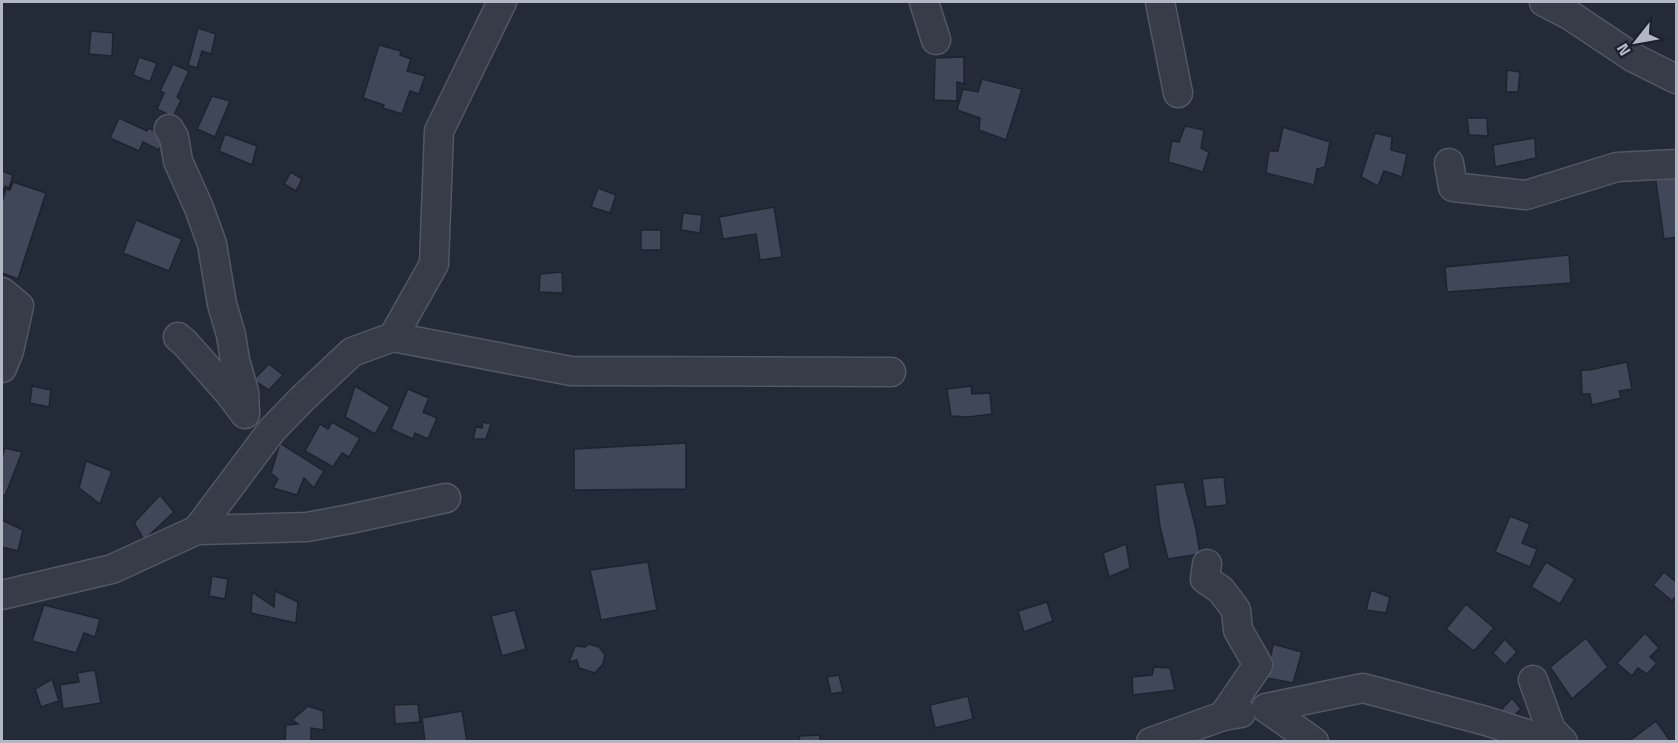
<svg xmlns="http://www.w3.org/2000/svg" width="1678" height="743" viewBox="0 0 1678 743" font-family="'Titillium Web',sans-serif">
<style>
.building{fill:#3f4758;stroke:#1e2330;stroke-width:1.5}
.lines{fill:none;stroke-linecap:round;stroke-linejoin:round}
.minor-casing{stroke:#525764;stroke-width:31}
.minor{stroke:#373c49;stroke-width:28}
</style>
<rect width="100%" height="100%" fill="#232a38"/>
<!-- building -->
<g class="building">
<path d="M198,28L216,34L211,54L202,51L197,68L188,65Z"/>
<path d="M91,31L113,33L112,56L89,54Z"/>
<path d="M379,45L401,51L400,55L411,59L407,71L425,76L419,94L410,91L402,114L383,108L384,105L363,98Z"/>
<path d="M139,57L157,63L150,82L133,75Z"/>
<path d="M964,57V84L957,82V101L934,100L935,58Z"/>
<path d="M173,64L189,71L177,97L181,100L173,117L157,109L164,93L160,91Z"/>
<path d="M1507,70L1520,72L1518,92H1506Z"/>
<path d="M982,79L1022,89L1006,140L979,130L980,118L957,110L963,89L978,92Z"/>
<path d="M212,96L230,101L215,137L197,129Z"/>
<path d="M119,118L147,131L148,128L166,135L159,150L143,142L139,151L110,138Z"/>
<path d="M1467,118H1487L1488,136L1469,135Z"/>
<path d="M1185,126L1204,130L1201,148L1209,152L1203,172L1168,162L1172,141L1179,142Z"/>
<path d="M1283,127L1330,142L1325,167L1317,169L1314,185L1266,173L1269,151H1278Z"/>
<path d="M1375,133L1392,137L1391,150L1407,154L1402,177L1384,171L1378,186L1361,177Z"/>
<path d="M225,134L257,146L252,165L219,151Z"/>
<path d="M1535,138L1536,158L1495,167L1493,145Z"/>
<path d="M2,171L13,175L9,188L5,186L2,194Z"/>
<path d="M291,172L302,179L296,191L284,184Z"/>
<path d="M1676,172V237L1664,239L1655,175Z"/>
<path d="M13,182L46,193L18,279L2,273V202L6,189L10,190Z"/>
<path d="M598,188L616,195L610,213L591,207Z"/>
<path d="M774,207L782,257L760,260L756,234L723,239L719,217Z"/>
<path d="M683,213L702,215L700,233L681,230Z"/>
<path d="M136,220L182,239L169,271L123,253Z"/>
<rect x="641" y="230" width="20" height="20"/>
<path d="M1569,255L1571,283L1447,292L1445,267Z"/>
<path d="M562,272L563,293L539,292L540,274Z"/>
<path d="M1627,362L1632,389L1619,391L1621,398L1592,405L1590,394H1582L1581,370H1589Z"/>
<path d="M269,364L283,375L269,390L253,380Z"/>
<path d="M32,386L51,390L49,407L30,403Z"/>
<path d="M355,386L390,407L375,434L345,417Z"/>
<path d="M971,386L972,394L990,393L992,414L968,417L951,416L947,389Z"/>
<path d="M408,389L429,398L423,412L437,418L428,439L415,433L413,439L391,429Z"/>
<path d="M332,422L360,438L349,457L342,453L333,467L305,451L320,424L328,429Z"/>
<path d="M483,422L491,424L486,439H473L476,427L482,428Z"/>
<path d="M280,443L324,471L314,488L304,478L297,495L273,488L278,479L271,473Z"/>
<path d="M686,443V489L574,490V449Z"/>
<path d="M5,448L22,452L5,496L2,495V457Z"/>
<path d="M86,461L112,471L100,504L79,488Z"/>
<path d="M1224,477L1227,505L1206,507L1202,479Z"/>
<path d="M1184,482L1196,529L1200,554L1168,559L1160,527L1155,485Z"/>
<path d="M160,495L174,512L144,540L134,523Z"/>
<path d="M1510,516L1530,524L1522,543L1537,549L1530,567L1495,552Z"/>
<path d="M2,520L23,530L18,551L2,547Z"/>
<path d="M1126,544L1130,568L1109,577L1103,553Z"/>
<path d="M648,562L657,610L601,620L590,570Z"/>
<path d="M1546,562L1575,579L1560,604L1531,587Z"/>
<path d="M1664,572L1676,582V596L1672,601L1653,585Z"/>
<path d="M212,576L228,579L225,599L209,596Z"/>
<path d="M1371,590L1390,597L1386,613L1366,610Z"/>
<path d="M275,591L298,602L296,623L251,613L252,592L274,607Z"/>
<path d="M1047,602L1053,621L1024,632L1018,611Z"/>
<path d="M1466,604L1494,628L1474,651L1446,629Z"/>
<path d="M44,605L100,619L95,637L84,633L76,653L32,641Z"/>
<path d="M515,610L526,649L502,656L491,616Z"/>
<path d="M1645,633L1659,648L1650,657L1657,663L1647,674L1638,668L1632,676L1617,663Z"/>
<path d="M1586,638L1608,667L1572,699L1550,667Z"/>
<path d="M1505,639L1517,652L1505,665L1493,653Z"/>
<path d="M589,644L599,647L605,655L603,664L595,673L579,668L577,660L569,662L575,646L585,647Z"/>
<path d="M1273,644L1302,652L1293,683L1267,678Z"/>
<path d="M1154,667L1170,668L1175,690L1133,695L1132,677L1152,675Z"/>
<path d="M95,670L101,703L63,709L60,685L79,682L77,673Z"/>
<path d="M839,675L843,692L831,694L827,677Z"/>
<path d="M52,679L59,701L41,707L35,689Z"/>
<path d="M968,696L973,719L935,728L930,705Z"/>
<path d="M1512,698L1521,709L1509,720L1501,710Z"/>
<path d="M418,704L420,722L395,724L394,705Z"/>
<path d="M308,706L323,711L324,730L311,728V742H285L286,725L298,724L292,720Z"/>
<path d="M462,711L467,742H425L422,718Z"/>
<path d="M1656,721L1671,742H1628Z"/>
<path d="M820,735V742H800L799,736Z"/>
</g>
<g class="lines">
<defs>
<g id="minor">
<path d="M924,2L936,40"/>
<path d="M1160,2L1178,93"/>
<path d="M1544,2L1571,16L1634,58L1676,79"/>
<path d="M169,129L174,137L178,161L199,208L212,244L222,304L231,335L235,360L244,392L245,412"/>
<path d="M1449,163L1453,187L1526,195L1617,167L1676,164"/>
<path d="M2,292L19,306L9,351L2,368"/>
<path d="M178,337L185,343L230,394L245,414"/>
<path d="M393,337L571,371L891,372"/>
<path d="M197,530L272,430L303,398L352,352L393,337L434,264L439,131L502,2"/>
<path d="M1207,564L1205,579L1221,590L1236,610L1238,630L1258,665L1223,716"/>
<path d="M2,595L112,569L197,530L307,527L350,519L446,498"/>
<path d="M1533,680L1551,730L1563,742"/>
<path d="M1151,742L1223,716L1241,713"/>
<path d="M1314,742L1266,708L1363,688L1486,721L1543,739"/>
</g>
</defs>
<!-- minor casing -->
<use href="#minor" class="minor-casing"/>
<!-- minor -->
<use href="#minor" class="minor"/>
</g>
<!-- border -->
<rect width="1678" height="743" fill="none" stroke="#b2b7c5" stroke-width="6"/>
<!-- north arrow -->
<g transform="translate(1636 42) rotate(239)" stroke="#1c212e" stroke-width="4.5" paint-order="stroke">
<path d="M0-4.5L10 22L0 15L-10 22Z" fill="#b2b7c5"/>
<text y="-9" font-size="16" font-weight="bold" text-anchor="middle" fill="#b2b7c5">N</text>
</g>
</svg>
